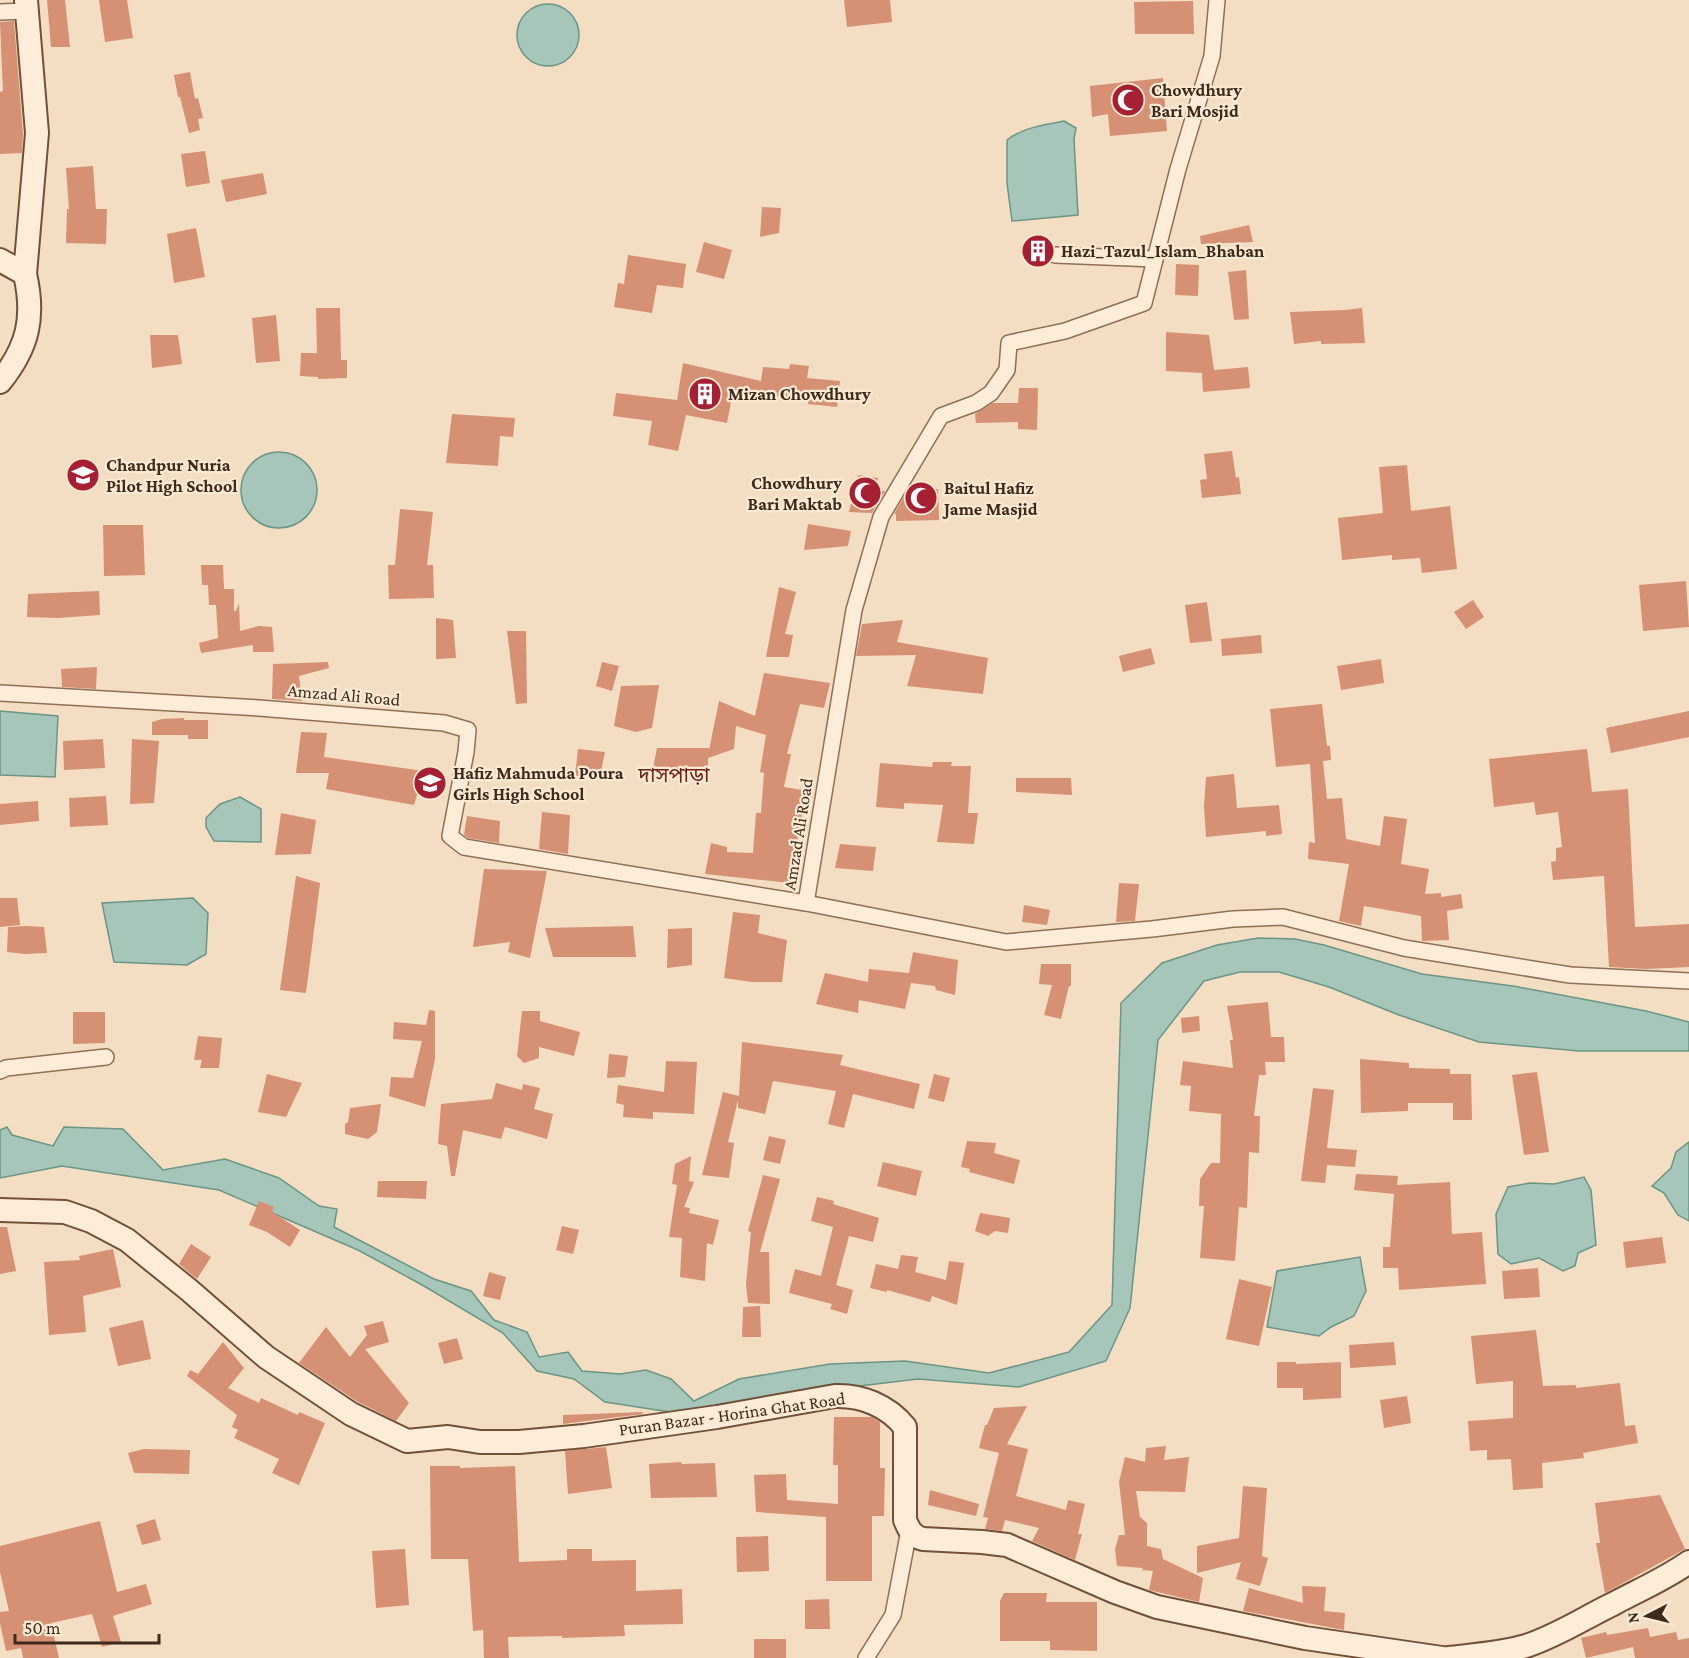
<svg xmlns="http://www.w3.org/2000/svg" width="1689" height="1658" viewBox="0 0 1689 1658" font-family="'Crimson Pro','Noto Sans Bengali',serif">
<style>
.water{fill:#a5c6b8;stroke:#6b9585;stroke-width:1.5}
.building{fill:#d69074}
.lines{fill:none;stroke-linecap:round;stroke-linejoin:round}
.street-casing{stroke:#906e57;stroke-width:18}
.secondary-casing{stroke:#724f3a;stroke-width:26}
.street{stroke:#fdedd8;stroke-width:15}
.secondary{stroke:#fdedd8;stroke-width:22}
.labels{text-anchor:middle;stroke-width:4.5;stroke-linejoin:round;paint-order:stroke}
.poi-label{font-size:18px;font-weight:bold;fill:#3e291d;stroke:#faead4;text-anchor:start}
.street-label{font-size:18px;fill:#3e291d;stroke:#faead4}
.quarter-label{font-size:21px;fill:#701e17;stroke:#faead4}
</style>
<rect width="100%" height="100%" fill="#f3dec3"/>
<!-- water -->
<g class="water">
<circle cx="548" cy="35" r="31"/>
<path d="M1064,121L1076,128L1074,139L1078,215L1012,221L1007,183V140C1024,127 1044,125 1064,121Z"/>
<circle cx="279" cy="490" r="38"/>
<path d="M0,711L58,716L55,777L0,775Z"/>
<path d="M240,797L261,809V842L214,841L206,827V818L220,804Z"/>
<path d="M193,898L208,913L206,954L187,965L114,962L102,903Z"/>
<path d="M1258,938L1295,939L1324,945L1422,974L1513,986L1646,1011L1689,1022V1051H1579L1479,1042L1399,1015L1329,987L1279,972H1240L1204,981L1158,1040L1130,1308L1106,1361L1019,1387L918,1379L826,1390L696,1416L605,1402L574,1379L537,1371L503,1333L424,1286L358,1250L219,1190L62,1166L0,1178V1130L7,1127L12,1135L53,1146L64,1127L123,1129L163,1170L225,1159L279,1178L319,1206L337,1209L334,1227L434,1279L471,1291L494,1320L527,1332L539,1357L568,1352L582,1371L620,1374L646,1370L671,1379L694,1401L739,1379L830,1364L905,1361L989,1373L1069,1352L1112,1305L1121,1003L1162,963L1217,945Z"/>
<path d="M1689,1142V1221L1678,1215L1664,1193L1652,1186L1671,1168L1676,1152Z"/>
<path d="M1584,1177L1591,1190L1596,1245L1578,1253L1575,1266L1563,1271L1539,1258L1511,1264L1498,1254L1496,1214L1508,1187L1530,1183L1554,1184Z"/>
<path d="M1360,1257L1366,1291L1354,1316L1331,1327L1319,1336L1267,1327L1277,1271Z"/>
</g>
<!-- building -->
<g class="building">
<path d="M47,0H65L70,47H51Z"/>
<path d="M99,0H127L133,38L105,42Z"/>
<path d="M844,0H890L892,22L847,27Z"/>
<path d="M1193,1L1194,34H1135L1134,2Z"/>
<path d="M14,21L23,134L22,153L0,154V92L3,91L0,22Z"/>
<path d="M190,72L195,99L198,98L203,118L198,119L200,130L189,133L180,97H178L174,75Z"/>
<path d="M1163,78L1167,131L1110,136L1108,114L1092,117L1090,86Z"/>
<path d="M205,151L210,183L186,187L181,154Z"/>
<path d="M93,166L96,209H107L106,244L66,243L67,209H69L66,168Z"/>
<path d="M263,173L267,194L226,202L221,180Z"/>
<path d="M762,207L781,208L779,233L760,237Z"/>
<path d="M1249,225L1253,242L1201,244L1200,236Z"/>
<path d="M196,228L205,277L174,283L167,234Z"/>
<path d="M1048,238L1049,247L1045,254L1046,259L1028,261L1029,241Z"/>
<path d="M704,242L732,250L724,279L696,272Z"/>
<path d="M628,255L686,264L683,288L657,285L652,313L614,307L618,283L624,284Z"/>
<path d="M1176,264L1199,265L1198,296L1175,295Z"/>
<path d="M1246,270L1249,319L1234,320L1228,272Z"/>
<path d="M316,308H340L341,360H347V378L318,379V377L300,376L301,353H317Z"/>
<path d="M1362,308L1365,343L1321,344V341L1294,344L1290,312L1345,310Z"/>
<path d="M276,315L280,361L256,363L252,318Z"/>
<path d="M1166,332L1209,335L1214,370L1248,367L1250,388L1203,392L1202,373L1166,371Z"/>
<path d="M150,335H178L182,364L152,368Z"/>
<path d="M683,363L761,381L763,367L789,369L790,364L809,366L807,378L840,381L837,407L808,404V400L733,391L727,423L686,415L678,451L648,445L652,421L613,416L616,393L677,400Z"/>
<path d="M1019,388H1038L1037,430L1018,429V422L976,423L975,414L993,403H1018Z"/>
<path d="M452,414L515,418L513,437L500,436L498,466L446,463Z"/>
<path d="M1232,451L1236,478L1239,477L1241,494L1202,498L1200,480L1207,479L1204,454Z"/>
<path d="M1407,465L1411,511L1450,506L1457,569L1422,573L1420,558L1392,560V555L1342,560L1338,518L1383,513L1379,467Z"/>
<path d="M858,475L878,478L876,491H885L872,513L849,512Z"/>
<path d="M938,489L939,520L896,521V514H894L908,490Z"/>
<path d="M400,509L433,512L427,565H433L434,598L389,599L388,565H395Z"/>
<path d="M808,524L851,531L848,546L804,550Z"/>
<path d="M103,525H143L145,575L104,576Z"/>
<path d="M201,565H223L224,589H234V611H236L239,603L240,631L259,626L272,627L274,652H253V645L201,653L199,643L218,638L216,605H209L208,585H202Z"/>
<path d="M1686,581L1689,627L1643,631L1639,585Z"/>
<path d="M779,587L796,592L785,634L793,635L789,657H766Z"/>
<path d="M99,591L100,615L58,618L27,617L28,594Z"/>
<path d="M1473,600L1484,617L1466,629L1454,612Z"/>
<path d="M1207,602L1212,641L1190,643L1185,605Z"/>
<path d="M436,618L453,620L456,658L436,659Z"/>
<path d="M903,620L897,642L988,658L983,694L907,686L916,655L856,656L862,624Z"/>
<path d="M507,631H526L527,703L516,704Z"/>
<path d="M1261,635L1262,653L1222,656L1221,639Z"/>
<path d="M1151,648L1155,664L1123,672L1119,656Z"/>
<path d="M1381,659L1384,683L1341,690L1337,666Z"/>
<path d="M328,662L329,668L299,676L302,701L272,699L273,664Z"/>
<path d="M602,662L619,666L612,691L596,686Z"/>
<path d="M97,667L96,689L62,687L61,669Z"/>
<path d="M764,673L830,683L824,708L800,704L787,754H791L784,787L809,791L806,814L802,813L790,883L705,874L711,843L727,847V852L753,853L756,813H761L764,773L760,772L766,735L736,726L734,749L708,758V770L653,768L657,748H709V750L719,701L755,716Z"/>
<path d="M659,685L652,728L636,732L614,726L621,686Z"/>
<path d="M1322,704L1327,746H1330L1331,760L1323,761L1327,799L1342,798L1346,839L1380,846L1384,816L1407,819L1401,864L1429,869L1425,894L1441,893V897L1461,894L1463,908L1447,911L1449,940L1422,941L1421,916L1364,906L1361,926L1339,921L1349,864L1308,859L1309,842L1315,843L1310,764L1276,767L1270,709Z"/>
<path d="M1689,711V737L1611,753L1606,728Z"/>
<path d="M184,718V720H208V739H188V735H152V722L162,719Z"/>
<path d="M301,732L327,733L324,757L424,771L414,805L326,789L329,773H296Z"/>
<path d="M103,739L105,768L64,770L63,741Z"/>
<path d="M132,739L159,741L154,803L130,804Z"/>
<path d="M578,749L605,752L600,776H575Z"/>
<path d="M1587,749L1592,792L1628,789L1635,927L1689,924V967L1647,969L1609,967L1604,876L1553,880L1551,862L1556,861V848L1562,847L1558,812L1536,815L1534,802L1494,807L1489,759Z"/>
<path d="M933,762H952L951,766H971L968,813H978L974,844L937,842L943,805L904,803V809L876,807L880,763L932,767Z"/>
<path d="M1234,774L1237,808L1279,805L1282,834L1266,836V831L1206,837L1204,806L1206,777Z"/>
<path d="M1016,778H1071L1072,795L1016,792Z"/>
<path d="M106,796L108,825L70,827L69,798Z"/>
<path d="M38,801L39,821L0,825V804Z"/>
<path d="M542,812L570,815L568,854L539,849Z"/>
<path d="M281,813L316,820L311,854L275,855Z"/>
<path d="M467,816L500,821L499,843L468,838L464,835Z"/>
<path d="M840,844L876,847L873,871L835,868Z"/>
<path d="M484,869L547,871L530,958L508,952L510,942L473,947Z"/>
<path d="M296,876L320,883L306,993L280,990Z"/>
<path d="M1119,883L1139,884L1135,921L1116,922Z"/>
<path d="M0,898H17L20,925L0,927Z"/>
<path d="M1024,905L1050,910L1047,925L1022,922Z"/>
<path d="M733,912L760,915L758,933L787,940L782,982H752L724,978Z"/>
<path d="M26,926L44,927L47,953L25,954L7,952L8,927Z"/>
<path d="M633,926L636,957H553L545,928Z"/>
<path d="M692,928V965L667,968L668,929Z"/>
<path d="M913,952L958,960L955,995L936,990L935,986L911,983L905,1009L859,1000L858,1013L816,1004L825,973L868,982L869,969L909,973Z"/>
<path d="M1041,964H1071V986H1069L1061,1019L1044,1015L1052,985L1039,984Z"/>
<path d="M1268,1002L1271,1037H1284L1285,1062H1265L1266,1075H1259L1254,1116H1260L1259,1153L1249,1152L1247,1208L1239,1207L1235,1261L1200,1258L1204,1206H1199L1200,1179L1211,1163H1220L1221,1114L1189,1111L1191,1086L1180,1085L1183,1061L1233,1068L1230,1040H1233L1227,1006Z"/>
<path d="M429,1010L435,1011V1059L425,1107L389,1096L391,1077L413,1078L422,1041L393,1039L394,1022L426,1025Z"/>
<path d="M522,1011H540V1021L580,1032L574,1056L539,1047V1058L524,1063L517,1056Z"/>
<path d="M73,1012H105V1043L73,1044Z"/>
<path d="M1199,1016L1200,1031L1182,1033L1181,1018Z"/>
<path d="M198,1036L222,1038L219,1068H200L202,1060H194Z"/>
<path d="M742,1042L843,1055L840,1065L920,1084L914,1109L853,1094L844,1128L828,1124L836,1091L773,1081L765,1114L738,1108V1100L728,1142L734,1143L729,1178L702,1175L723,1092L739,1096Z"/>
<path d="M609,1054L628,1056L625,1077L607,1078Z"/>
<path d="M1360,1059L1409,1063V1068L1450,1069V1074H1471L1472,1120H1453V1103H1408V1111L1361,1113Z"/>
<path d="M666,1061L697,1062L694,1114L653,1112V1119L623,1117L624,1105L616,1103L618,1085L664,1092Z"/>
<path d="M1537,1072L1549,1152L1524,1155L1512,1075Z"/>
<path d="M267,1074L302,1083L286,1117L258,1112Z"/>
<path d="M934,1074L950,1078L944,1102L928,1098Z"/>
<path d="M496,1083L522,1090L523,1084L540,1088L534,1109L553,1114L547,1139L505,1127L501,1139L463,1130L455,1176H451L447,1146L438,1144L441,1104L492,1099Z"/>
<path d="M1313,1088L1334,1090L1327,1148L1357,1150L1355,1167L1327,1165L1325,1183L1301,1181Z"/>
<path d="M381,1104L377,1132L368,1139L345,1134V1124L348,1122L350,1108Z"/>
<path d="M769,1136L786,1140L780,1164L763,1160Z"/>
<path d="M967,1141L996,1143L994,1153L1020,1160L1014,1184L969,1172L970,1169L961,1167Z"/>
<path d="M691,1156L689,1181L694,1182L684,1207L690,1208L689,1213L719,1220L713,1245L707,1243L705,1281L680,1277L682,1238L669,1237L677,1185L672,1184L675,1164Z"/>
<path d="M883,1162L922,1171L916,1196L877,1186Z"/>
<path d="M1356,1174L1398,1176L1397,1185L1450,1182L1452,1234L1482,1232L1486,1284L1399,1290L1398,1268H1383V1247H1390L1394,1194L1354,1190Z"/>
<path d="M763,1175L780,1179L760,1252H769L770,1304L748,1303L746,1284L751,1232L748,1231Z"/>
<path d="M378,1181H427L426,1199L377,1197Z"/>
<path d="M817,1197L834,1201L833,1204L879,1218L873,1242L849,1236L836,1285L853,1290L847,1314L830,1309L832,1304L789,1293L795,1269L821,1276L833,1227L811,1221Z"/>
<path d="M259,1201L274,1207L272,1212L300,1230L290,1247L267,1232L249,1225Z"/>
<path d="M980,1213L1010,1218L1008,1233L995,1231L988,1236L975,1231Z"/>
<path d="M562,1226L579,1230L573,1254L556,1250Z"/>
<path d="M0,1227H7L16,1271L0,1274Z"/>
<path d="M1662,1237L1666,1263L1626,1268L1623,1242Z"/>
<path d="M191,1244L211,1257L197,1279L179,1264Z"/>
<path d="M113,1249L121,1287L83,1296L86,1332L49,1335L44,1262L80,1260L79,1256Z"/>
<path d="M901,1255L918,1257L915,1272L946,1280L949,1261L964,1263L957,1305L932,1296L930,1302L887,1290V1292L870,1288L876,1264L898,1269Z"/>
<path d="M1538,1268L1540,1297L1504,1299L1502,1271Z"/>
<path d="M489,1272L506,1277L500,1300L483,1296Z"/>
<path d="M1239,1279L1272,1287L1259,1346L1226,1339Z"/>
<path d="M760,1306L761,1337H742L743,1307Z"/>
<path d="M143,1320L151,1359L118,1366L109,1328Z"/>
<path d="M383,1321L389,1342L365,1349L409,1403L396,1421L358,1402L299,1363L326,1327L350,1357L367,1335L364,1326Z"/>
<path d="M1536,1330L1543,1386L1576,1385V1388L1620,1383L1625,1426L1635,1425L1638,1443L1583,1453L1584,1458L1542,1463L1543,1488L1513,1490L1511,1459L1487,1460V1450L1470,1451L1468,1421L1513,1418V1381L1476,1384L1471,1336Z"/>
<path d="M457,1338L463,1359L444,1364L438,1343Z"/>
<path d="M223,1342L244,1368L228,1388L259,1403L261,1398L298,1415L299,1412L325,1423L299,1485L272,1473L279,1459L234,1438L238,1430L232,1427L237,1415L187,1376L190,1370L198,1374Z"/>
<path d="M1394,1342L1396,1365L1350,1368L1349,1345Z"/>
<path d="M1277,1362H1296V1364L1341,1362V1398L1303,1400V1388H1277Z"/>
<path d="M1407,1396L1411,1423L1384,1428L1380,1400Z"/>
<path d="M1027,1406L1007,1444L1028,1449L1016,1496L1066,1510L1068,1500L1085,1504L1078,1534H1082L1075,1560L1032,1541L1039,1528L1005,1520L1002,1531L985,1529L988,1518L983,1517L999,1453L979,1448L985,1425H987L994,1408Z"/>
<path d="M642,1412L643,1414L563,1424V1415Z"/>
<path d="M834,1417H872L880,1422V1468H885L884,1516H872V1581H826V1517L756,1512L754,1475L786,1474L787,1500L838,1504V1465H833Z"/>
<path d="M1166,1446L1164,1460L1189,1457L1185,1492L1136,1491L1140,1517L1147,1523V1546L1161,1549L1163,1559L1203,1578L1199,1602L1149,1590L1153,1571L1142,1570L1143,1568L1117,1566L1115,1549L1119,1535H1125L1119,1482L1125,1457L1145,1462L1146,1448Z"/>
<path d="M606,1447L612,1488L568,1494L565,1451Z"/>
<path d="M144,1449L190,1450L189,1474L134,1473L128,1453Z"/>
<path d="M681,1462L682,1464L715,1463L717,1497L651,1498L649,1464Z"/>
<path d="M430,1466H460V1468L515,1466L519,1562L567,1560V1549H592V1561L636,1560V1591L682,1589L683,1624L624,1625L625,1636L562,1638V1636L508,1637L509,1658H484L483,1630L473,1631L468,1559H431Z"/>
<path d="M1243,1486L1267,1488L1262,1556L1268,1558L1260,1586L1236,1579L1241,1562L1197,1573V1546L1239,1538Z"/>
<path d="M930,1490L979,1504L976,1516L928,1505Z"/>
<path d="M1660,1495L1685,1549L1605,1593L1596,1543H1600L1595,1503Z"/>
<path d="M155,1519L161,1540L142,1545L136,1525Z"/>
<path d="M100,1521L117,1592L146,1584L152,1604L113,1616L121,1642L102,1647L92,1614L51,1623L59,1658H23L21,1648L6,1651L0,1623V1612L9,1611L0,1572V1546Z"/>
<path d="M768,1536L769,1571L737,1572L736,1537Z"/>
<path d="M405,1549L409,1605L376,1608L372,1551Z"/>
<path d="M1302,1586L1326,1587L1324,1611L1345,1613L1344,1630L1243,1611L1249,1588L1303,1603Z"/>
<path d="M1004,1593H1047L1046,1602H1097V1651L1050,1650V1641H1000V1601Z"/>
<path d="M829,1599L830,1629H805V1600Z"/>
<path d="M1648,1628L1650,1637L1676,1632L1678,1640L1689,1638V1658H1635L1633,1647L1586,1658L1581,1638L1606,1632L1607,1635Z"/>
<rect x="754" y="1639" width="32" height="19"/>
</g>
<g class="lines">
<defs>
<g id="street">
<path d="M0,12L26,11"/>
<path d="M1055,255L1155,259"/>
<path d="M0,693L259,708L444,723L468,730L466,752L450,836L464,847L806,903L854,610L881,517L941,416L976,403L991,393L1007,370L1009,343L1065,331L1144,303L1178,169L1212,56L1217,0"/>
<path d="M806,903L1006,942L1152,929L1233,919L1283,917L1404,948L1570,975L1689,981"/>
<path d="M0,1071L6,1068L106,1057"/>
<path d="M866,1658L893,1615L909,1530"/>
</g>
<g id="secondary">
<path d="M0,260L25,274C35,318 28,347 0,382"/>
<path d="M25,274L37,133L26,0"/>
<path d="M0,1210L65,1212L91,1221L127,1240L189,1290L266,1357L351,1414L407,1441L448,1437L480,1442H519L584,1436L717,1417L835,1396C862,1395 888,1406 905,1427V1520C909,1530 912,1536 923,1539L982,1542L1007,1545L1115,1592L1157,1607L1305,1638L1442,1658"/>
<path d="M1449,1658C1474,1655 1501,1653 1526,1646C1557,1636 1584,1618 1613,1604C1639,1590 1665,1579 1689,1562"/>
</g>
</defs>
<!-- street casing -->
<use href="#street" class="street-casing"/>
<!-- secondary casing -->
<use href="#secondary" class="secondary-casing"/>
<!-- street -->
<use href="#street" class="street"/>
<!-- secondary -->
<use href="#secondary" class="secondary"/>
</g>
<!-- icons -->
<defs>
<symbol id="mosque-disc" viewBox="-11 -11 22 22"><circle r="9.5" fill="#a71f32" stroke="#faead4"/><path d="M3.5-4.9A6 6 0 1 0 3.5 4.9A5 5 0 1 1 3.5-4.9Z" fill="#fff"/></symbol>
<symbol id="building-disc" viewBox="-11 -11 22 22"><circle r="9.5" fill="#a71f32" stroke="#faead4"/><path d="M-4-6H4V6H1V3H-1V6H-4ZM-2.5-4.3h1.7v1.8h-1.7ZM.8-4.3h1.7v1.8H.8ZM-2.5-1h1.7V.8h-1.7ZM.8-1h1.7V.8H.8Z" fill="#fff"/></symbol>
<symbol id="school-disc" viewBox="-11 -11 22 22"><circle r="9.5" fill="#a71f32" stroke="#faead4"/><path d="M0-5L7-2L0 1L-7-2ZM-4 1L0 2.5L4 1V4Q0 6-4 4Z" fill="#fff"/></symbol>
</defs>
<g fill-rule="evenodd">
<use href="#mosque-disc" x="1109" y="81" width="38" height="38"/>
<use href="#building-disc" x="1019" y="232" width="38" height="38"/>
<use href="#building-disc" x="686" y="375" width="38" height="38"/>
<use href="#school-disc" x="64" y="456" width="38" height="38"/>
<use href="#mosque-disc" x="846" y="474" width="38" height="38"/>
<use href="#mosque-disc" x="902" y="479" width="38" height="38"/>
<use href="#school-disc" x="411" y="764" width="38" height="38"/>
</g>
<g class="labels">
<!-- poi labels -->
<g class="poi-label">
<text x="1151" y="96">Chowdhury<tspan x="1151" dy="21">Bari Mosjid</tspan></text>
<text x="1061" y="257">Hazi_Tazul_Islam_Bhaban</text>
<text x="728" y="400">Mizan Chowdhury</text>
<text x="106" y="471">Chandpur Nuria<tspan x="106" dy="21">Pilot High School</tspan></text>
<text x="842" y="489" text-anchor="end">Chowdhury<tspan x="842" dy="21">Bari Maktab</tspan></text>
<text x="944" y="494">Baitul Hafiz<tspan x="944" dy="21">Jame Masjid</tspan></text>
<text x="453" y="779">Hafiz Mahmuda Poura<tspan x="453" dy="21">Girls High School</tspan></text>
</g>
<!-- street labels -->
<g class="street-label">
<text transform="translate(344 695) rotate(5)" y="6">Amzad Ali Road</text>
<text transform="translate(798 834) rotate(-81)" y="6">Amzad Ali Road</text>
<text transform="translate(732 1414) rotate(-8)" y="6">Puran Bazar - Horina Ghat Road</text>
</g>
<!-- quarter labels -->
<g class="quarter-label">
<text x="674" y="782">দাসপাড়া</text>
</g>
</g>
<!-- north arrow -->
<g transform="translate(1647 1616) rotate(263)" stroke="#faead4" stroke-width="4.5" paint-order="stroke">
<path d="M0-4.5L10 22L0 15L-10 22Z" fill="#3e291d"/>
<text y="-9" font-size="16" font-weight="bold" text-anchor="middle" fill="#3e291d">N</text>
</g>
<!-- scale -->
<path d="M15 1634v9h144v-9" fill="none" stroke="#3e291d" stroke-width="3"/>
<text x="24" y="1634" font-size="18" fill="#3e291d" stroke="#faead4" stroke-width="4.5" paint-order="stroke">50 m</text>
</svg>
